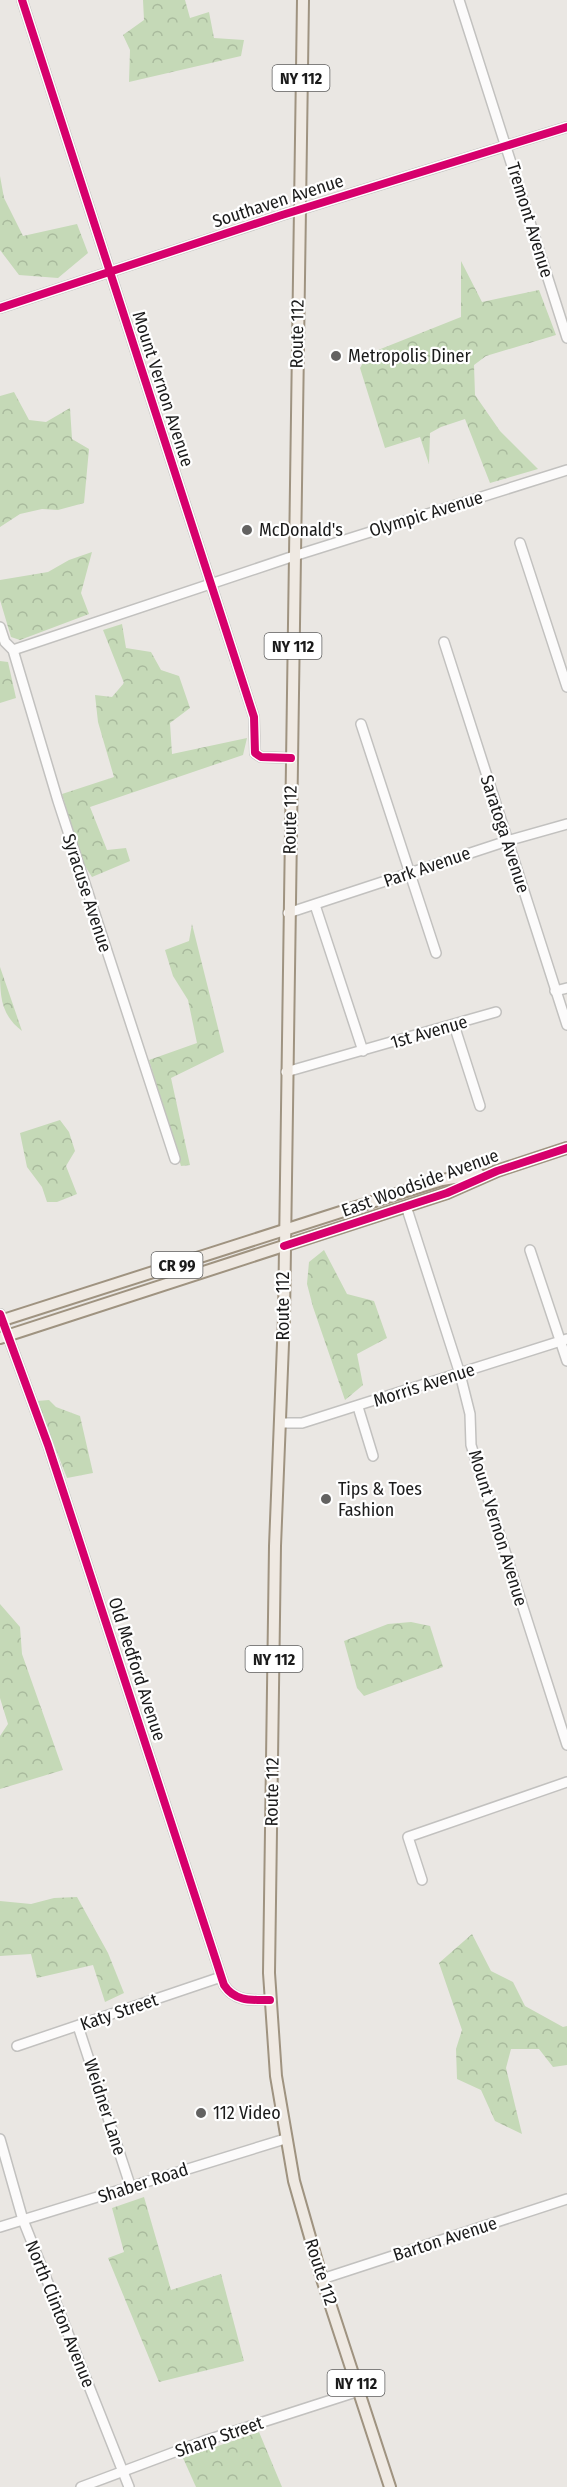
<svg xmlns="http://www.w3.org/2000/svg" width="567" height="2487" viewBox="0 0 567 2487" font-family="'Fira Sans Condensed',sans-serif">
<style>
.forest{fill:url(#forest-crowns)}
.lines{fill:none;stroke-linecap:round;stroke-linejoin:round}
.minor-casing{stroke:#c2c1bf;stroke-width:12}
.major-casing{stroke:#9f9380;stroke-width:14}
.minor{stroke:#fcfbfb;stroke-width:9}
.major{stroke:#efe9e2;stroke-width:10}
.cycleway-casing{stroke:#fff;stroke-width:11}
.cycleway{stroke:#d6006c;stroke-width:8}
.poi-dot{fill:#636261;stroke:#fff;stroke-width:2}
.labels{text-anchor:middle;stroke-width:4.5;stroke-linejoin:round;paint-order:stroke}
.shield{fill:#fff;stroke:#5f5f5f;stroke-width:1.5}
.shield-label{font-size:16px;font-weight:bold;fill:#1b1b1b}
.street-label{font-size:18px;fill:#1b1b1b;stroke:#fff}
.poi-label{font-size:18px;fill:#1b1b1b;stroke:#fff;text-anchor:start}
</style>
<defs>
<pattern id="forest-crowns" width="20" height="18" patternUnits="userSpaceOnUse" patternTransform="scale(1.5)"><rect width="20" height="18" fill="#c5d9b7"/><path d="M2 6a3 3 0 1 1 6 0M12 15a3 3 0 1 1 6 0" fill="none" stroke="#a9ba9d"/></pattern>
</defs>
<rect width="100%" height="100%" fill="#eae7e3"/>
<!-- forest -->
<g class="forest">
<path d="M143,0H185L190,18L209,12L214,38L244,40L241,56L129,82L130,50L123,35L144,20Z"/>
<path d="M0,176L4,198L23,236L77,224L88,253L58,278L19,275L0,250Z"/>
<path d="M461,261L482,302L539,290L556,335L486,356L474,365L475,395L500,431L538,469L490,483L465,419L441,427L430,433L429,464L420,437L385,448L360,368L368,354L461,317Z"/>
<path d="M14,392L29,420L46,422L70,408L72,439L89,449L84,503L58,510L42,509L20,514L0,527V396Z"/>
<path d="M92,552L81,593L89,614L20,640L11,637L0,600V580L48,572L69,560Z"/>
<path d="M122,624L126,648L151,652L161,670L179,676L190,708L170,723L172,754L247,738L243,755L90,807L107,850L126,848L130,861L92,877L81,860L62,794L114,777L98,722L95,695L112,697L124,683L103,630Z"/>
<path d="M0,661L8,662L16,698L0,703Z"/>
<path d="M192,924L224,1052L171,1078L190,1165L181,1166L149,1060L197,1043L188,1000L173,976L165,950L189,941Z"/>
<path d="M0,967L22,1031C0,1014 0,996 0,967Z"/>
<path d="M60,1120L69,1132L75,1151L66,1166L77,1194L57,1202H47L42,1187L27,1167L20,1133Z"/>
<path d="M324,1250L347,1294L374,1301L387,1338L357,1354L363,1385L345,1400L313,1307L307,1284L309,1262Z"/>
<path d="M49,1400L56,1407L80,1416L93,1473L67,1478L37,1401Z"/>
<path d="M0,1604L20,1627L22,1654L63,1770L0,1789V1736L8,1724L0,1698Z"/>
<path d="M411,1622L430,1626L443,1667L364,1696L357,1688L344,1641L388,1624Z"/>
<path d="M77,1897L108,1953L124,1993L105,2002L93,1965L37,1978L31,1954L0,1956V1901L31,1904L54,1898Z"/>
<path d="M472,1934L491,1971L513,1982L525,2006L563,2027L567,2026V2065L553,2067L539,2049H511L506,2068L522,2134L495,2121L481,2090L457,2079L456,2049L462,2030L439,1963Z"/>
<path d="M144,2197L171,2290L221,2274L244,2361L159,2382L108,2258L124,2252L112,2208Z"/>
<path d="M259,2432L282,2487H196L183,2458Z"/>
</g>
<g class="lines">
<defs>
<g id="minor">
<path d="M22,0L254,717L255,753L261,757L291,758"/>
<path d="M459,0L567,338"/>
<path d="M0,308L282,215L567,127"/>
<path d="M520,543L567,687"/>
<path d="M0,627L5,642L13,650L58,801L175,1159"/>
<path d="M444,642L567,1025"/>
<path d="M13,650L294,556L567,470"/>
<path d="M361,724L436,953"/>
<path d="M315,905L363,1051"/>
<path d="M288,913L507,841L567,824"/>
<path d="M555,991L567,988"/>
<path d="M454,1025L480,1106"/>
<path d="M286,1072L496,1012"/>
<path d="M406,1206L460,1374L470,1414L471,1445L567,1745"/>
<path d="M530,1250L567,1361"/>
<path d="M0,1314L48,1445L224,1985C235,2002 252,2000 270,2000"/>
<path d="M358,1407L373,1456"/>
<path d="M280,1423H302L567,1339"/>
<path d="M422,1880L408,1837L567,1782"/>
<path d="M78,2026L131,2188"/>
<path d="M17,2046L221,1977"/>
<path d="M0,2139L23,2220L129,2487"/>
<path d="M0,2227L285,2139"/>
<path d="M322,2279L567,2199"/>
<path d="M81,2487L204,2441L359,2391"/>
</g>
<g id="major">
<path d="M303,0L284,1318L275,1546L269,1973L276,2076L294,2181L322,2279L390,2487"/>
<path d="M0,1321L400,1193L442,1180L479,1174"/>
<path d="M0,1338L447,1193L497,1171L567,1148"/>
</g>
</defs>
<!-- minor casing -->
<use href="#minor" class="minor-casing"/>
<!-- major casing -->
<use href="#major" class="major-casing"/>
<!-- minor -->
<use href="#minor" class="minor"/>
<!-- major -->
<use href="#major" class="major"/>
<defs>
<g id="cycleway">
<path d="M22,0L254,717L255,753L261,757L291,758"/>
<path d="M0,308L282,215L567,127"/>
<path d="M284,1246L447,1193L497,1171L567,1148"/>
<path d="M0,1314L48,1445L224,1985C235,2002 252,2000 270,2000"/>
</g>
</defs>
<!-- cycleway casing -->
<use href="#cycleway" class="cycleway-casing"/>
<!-- cycleway -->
<use href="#cycleway" class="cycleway"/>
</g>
<!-- markers -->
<g class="poi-dot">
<circle cx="336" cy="356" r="6"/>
<circle cx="247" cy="530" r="6"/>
<circle cx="326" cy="1499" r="6"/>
<circle cx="201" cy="2113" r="6"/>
</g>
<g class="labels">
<!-- shield labels -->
<g class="shield">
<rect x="272.5" y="65" width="57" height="26" rx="4.5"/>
<rect x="264.5" y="633" width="57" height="26" rx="4.5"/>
<rect x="151.5" y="1252" width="51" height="26" rx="4.5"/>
<rect x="245.5" y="1646" width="57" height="26" rx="4.5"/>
<rect x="327.5" y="2370" width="57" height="26" rx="4.5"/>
</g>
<g class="shield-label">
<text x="301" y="84">NY 112</text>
<text x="293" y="652">NY 112</text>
<text x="177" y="1271">CR 99</text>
<text x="274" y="1665">NY 112</text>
<text x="356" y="2389">NY 112</text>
</g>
<!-- street labels -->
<g class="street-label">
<text transform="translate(278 201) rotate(-18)" y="6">Southaven Avenue</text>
<text transform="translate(530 220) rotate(73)" y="6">Tremont Avenue</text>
<text transform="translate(297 334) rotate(-89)" y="6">Route 112</text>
<text transform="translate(163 389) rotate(72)" y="6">Mount Vernon Avenue</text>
<text transform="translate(426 514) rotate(-17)" y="6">Olympic Avenue</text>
<text transform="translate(290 820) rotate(-89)" y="6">Route 112</text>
<text transform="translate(505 834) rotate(72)" y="6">Saratoga Avenue</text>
<text transform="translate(427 867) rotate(-19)" y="6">Park Avenue</text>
<text transform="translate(87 893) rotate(72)" y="6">Syracuse Avenue</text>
<text transform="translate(429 1032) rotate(-16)" y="6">1st Avenue</text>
<text transform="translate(420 1183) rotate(-20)" y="6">East Woodside Avenue</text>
<text transform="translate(283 1306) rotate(-90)" y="6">Route 112</text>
<text transform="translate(424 1385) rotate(-18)" y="6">Morris Avenue</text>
<text transform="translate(498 1528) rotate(73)" y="6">Mount Vernon Avenue</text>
<text transform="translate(137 1669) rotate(72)" y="6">Old Medford Avenue</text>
<text transform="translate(272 1792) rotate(-89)" y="6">Route 112</text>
<text transform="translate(119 2012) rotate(-19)" y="6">Katy Street</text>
<text transform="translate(105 2107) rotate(72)" y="6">Weidner Lane</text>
<text transform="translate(143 2183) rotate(-18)" y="6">Shaber Road</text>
<text transform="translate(445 2239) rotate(-18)" y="6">Barton Avenue</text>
<text transform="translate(321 2272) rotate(72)" y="6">Route 112</text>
<text transform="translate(60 2314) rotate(68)" y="6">North Clinton Avenue</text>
<text transform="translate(219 2437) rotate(-19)" y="6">Sharp Street</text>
</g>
<!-- poi labels -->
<g class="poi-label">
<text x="348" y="362">Metropolis Diner</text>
<text x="259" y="536">McDonald's</text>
<text x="338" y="1495">Tips &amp; Toes<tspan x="338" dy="21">Fashion</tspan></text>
<text x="213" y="2119">112 Video</text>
</g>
</g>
</svg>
